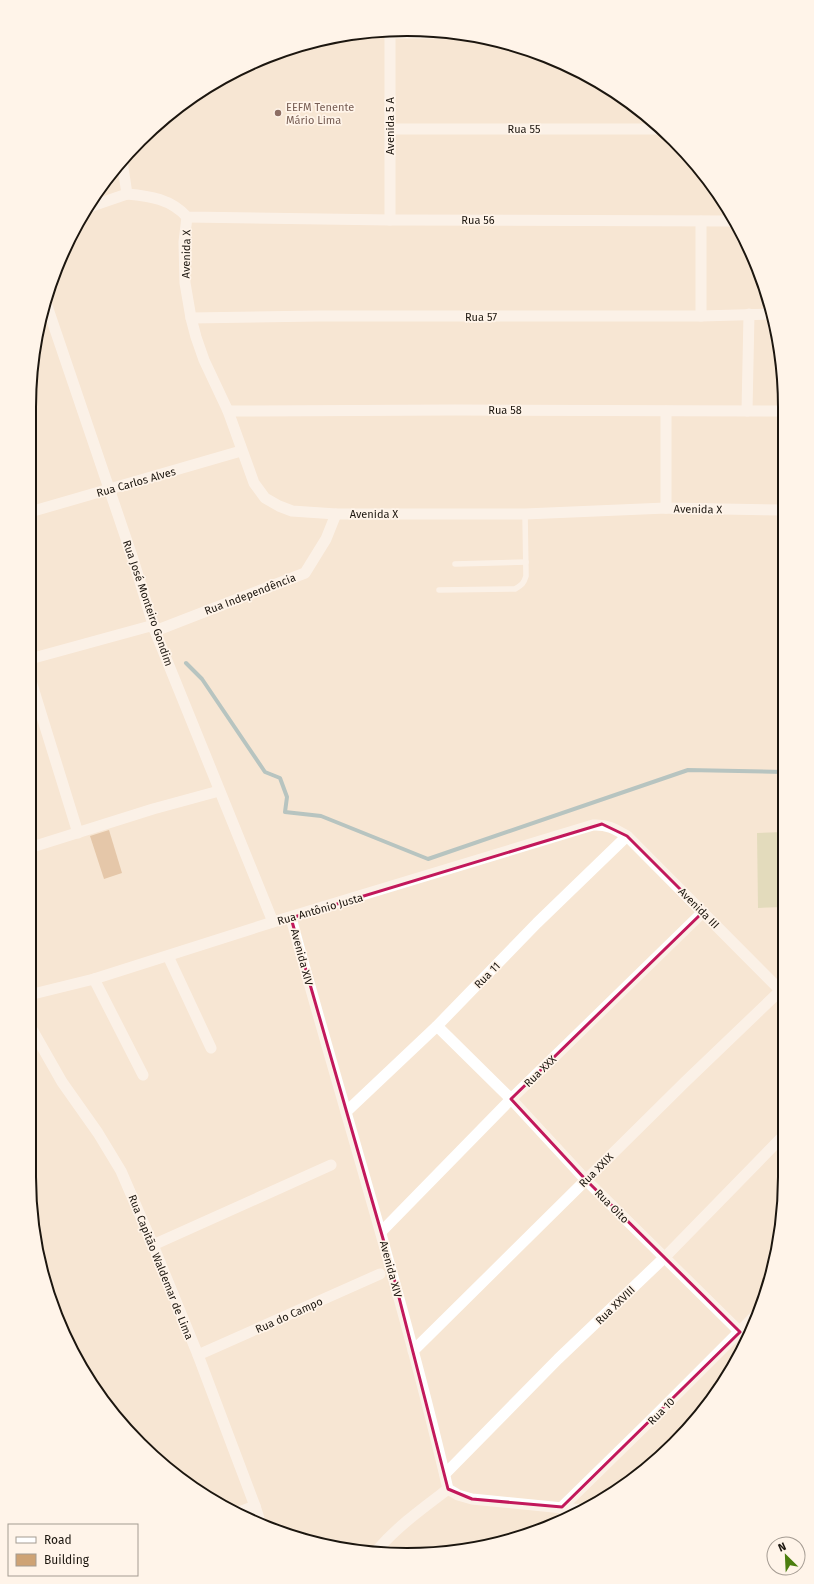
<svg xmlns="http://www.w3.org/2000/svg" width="814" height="1584" viewBox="0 0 814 1584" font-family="'Fira Sans',sans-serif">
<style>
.green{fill:#cacfa0}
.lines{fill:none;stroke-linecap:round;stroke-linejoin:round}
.stream{stroke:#699ca8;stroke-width:4}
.building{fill:#cea375}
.lane{stroke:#fff;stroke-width:5.5}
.street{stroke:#fff;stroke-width:11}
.marked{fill:none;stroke:#c2185b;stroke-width:3;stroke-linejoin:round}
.education-dot{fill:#8d6e63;stroke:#fff4e9;stroke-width:1.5}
.labels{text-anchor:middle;stroke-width:3.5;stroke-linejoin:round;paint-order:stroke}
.education-label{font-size:11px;fill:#785e54;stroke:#fff4e9;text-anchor:start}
.street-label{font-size:11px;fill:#1c160f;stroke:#fff4e9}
.rim{fill:none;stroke:#1c160f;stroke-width:2}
</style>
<rect width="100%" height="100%" fill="#f7e6d3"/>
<!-- green -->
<path class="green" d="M783,832V907L758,908L757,833Z"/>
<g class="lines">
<!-- stream -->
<path class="stream" d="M186,663L202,679L265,772L280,778L287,797L285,812L321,816L428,859L688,770L783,772"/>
</g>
<!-- building -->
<path class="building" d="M109,830L122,873L104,879L90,836Z"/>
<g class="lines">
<!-- lane -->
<g class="lane">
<path d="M455,564L526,562"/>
<path d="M439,590L515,589C522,585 524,583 526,576L525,514"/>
</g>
<!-- street -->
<g class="street">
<path d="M390,31V220"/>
<path d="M390,33H449"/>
<path d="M390,129H659"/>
<path d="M122,161L127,194C150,196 171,199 187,217L390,220L732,221"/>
<path d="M89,207L127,194"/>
<path d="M187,217L184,242L185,283L191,318L196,337L204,360L228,411L254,483L265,498L279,506L292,511L336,514H525L666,508L782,510"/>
<path d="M45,300L133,559L155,631L273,922"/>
<path d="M701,316V221"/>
<path d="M191,318L318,316H701L770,314"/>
<path d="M228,411L455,410L782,411"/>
<path d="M747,411L749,314"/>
<path d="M666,508V411"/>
<path d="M30,512L241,451"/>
<path d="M155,631L305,573L326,539L336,514"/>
<path d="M30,659L154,625"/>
<path d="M30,678L78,833"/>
<path d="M29,848L153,809L219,791"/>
<path d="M291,918C343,1108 403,1297 448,1489L458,1495L472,1499L583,1510"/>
<path d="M168,956L211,1048"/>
<path d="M94,979L143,1075"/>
<path d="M29,995L94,979L273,922L593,825C607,824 615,829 627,836L784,994"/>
<path d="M29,1024L62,1082L98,1133L121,1171L153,1245L198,1355L255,1506L261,1525"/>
<path d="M437,1026L511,1099L586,1180L740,1332"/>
<path d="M346,1112L437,1026L537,923L627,836"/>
<path d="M381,1232L511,1099L703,912"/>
<path d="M153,1245L331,1165"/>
<path d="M413,1351L685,1082L781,990"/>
<path d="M198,1355L380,1274"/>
<path d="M445,1474L558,1359L665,1257L784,1135"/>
<path d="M562,1507L654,1417L758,1313"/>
<path d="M237,1513L255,1506"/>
<path d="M378,1549C398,1526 423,1508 448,1489"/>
</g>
</g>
<!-- marked area -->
<path d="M0 0H814V1584H0ZM602,824L627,836L703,912L511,1099L586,1180L740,1332L562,1507L472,1499L448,1489L392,1270L291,918Z" fill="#f7e6d3" fill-opacity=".55" fill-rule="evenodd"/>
<path class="marked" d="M602,824L627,836L703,912L511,1099L586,1180L740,1332L562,1507L472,1499L448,1489L392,1270L291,918Z"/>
<!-- markers -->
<circle class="education-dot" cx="278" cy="113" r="4"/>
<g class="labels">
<!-- education labels -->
<g class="education-label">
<text x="286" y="111">EEFM Tenente<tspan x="286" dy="13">Mário Lima</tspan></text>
</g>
<!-- street labels -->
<g class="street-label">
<text transform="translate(390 126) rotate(-90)" y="4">Avenida 5 A</text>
<text x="524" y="133">Rua 55</text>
<text x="478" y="224">Rua 56</text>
<text transform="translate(186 254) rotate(-89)" y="4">Avenida X</text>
<text x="481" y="321">Rua 57</text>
<text x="505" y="414">Rua 58</text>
<text transform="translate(136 482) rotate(-16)" y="4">Rua Carlos Alves</text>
<text transform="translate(698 509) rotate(1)" y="4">Avenida X</text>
<text x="374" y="518">Avenida X</text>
<text transform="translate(250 594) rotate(-21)" y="4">Rua Independência</text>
<text transform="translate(148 603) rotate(71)" y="4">Rua José Monteiro Gondim</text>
<text transform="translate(699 908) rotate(45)" y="4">Avenida III</text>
<text transform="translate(320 909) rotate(-16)" y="4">Rua Antônio Justa</text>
<text transform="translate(302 957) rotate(75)" y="4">Avenida XIV</text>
<text transform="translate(487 975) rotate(-46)" y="4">Rua 11</text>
<text transform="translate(540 1071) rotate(-44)" y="4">Rua XXX</text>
<text transform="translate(596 1170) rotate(-45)" y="4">Rua XXIX</text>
<text transform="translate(612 1206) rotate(45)" y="4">Rua Oito</text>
<text transform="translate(161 1267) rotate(68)" y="4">Rua Capitão Waldemar de Lima</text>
<text transform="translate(391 1269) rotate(75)" y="4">Avenida XIV</text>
<text transform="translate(615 1305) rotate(-44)" y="4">Rua XXVIII</text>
<text transform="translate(289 1315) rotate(-24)" y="4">Rua do Campo</text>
<text transform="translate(661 1411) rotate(-45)" y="4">Rua 10</text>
</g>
</g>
<!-- crop -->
<path d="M0 0H814V1584H0ZM407 36H407A371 371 0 0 1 778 407V1177A371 371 0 0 1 407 1548H407A371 371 0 0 1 36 1177V407A371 371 0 0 1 407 36Z" fill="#fff4e9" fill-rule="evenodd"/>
<path class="rim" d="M407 36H407A371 371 0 0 1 778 407V1177A371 371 0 0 1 407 1548H407A371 371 0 0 1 36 1177V407A371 371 0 0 1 407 36Z"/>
<!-- legend -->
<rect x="8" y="1524" width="130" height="52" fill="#fff4e9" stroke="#a49b92"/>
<rect x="16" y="1537" width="20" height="6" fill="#ffffff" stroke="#a49b92"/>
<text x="44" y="1544" font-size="12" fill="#1c160f">Road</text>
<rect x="16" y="1554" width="20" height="12" fill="#cea375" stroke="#a49b92"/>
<text x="44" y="1564" font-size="12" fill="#1c160f">Building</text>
<!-- north arrow -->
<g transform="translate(786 1556) rotate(336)"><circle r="19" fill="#fff4e9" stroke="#a49b92"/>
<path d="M0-3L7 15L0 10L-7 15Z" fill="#4b7e0f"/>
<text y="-6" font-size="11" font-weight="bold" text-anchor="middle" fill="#1c160f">N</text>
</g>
</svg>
